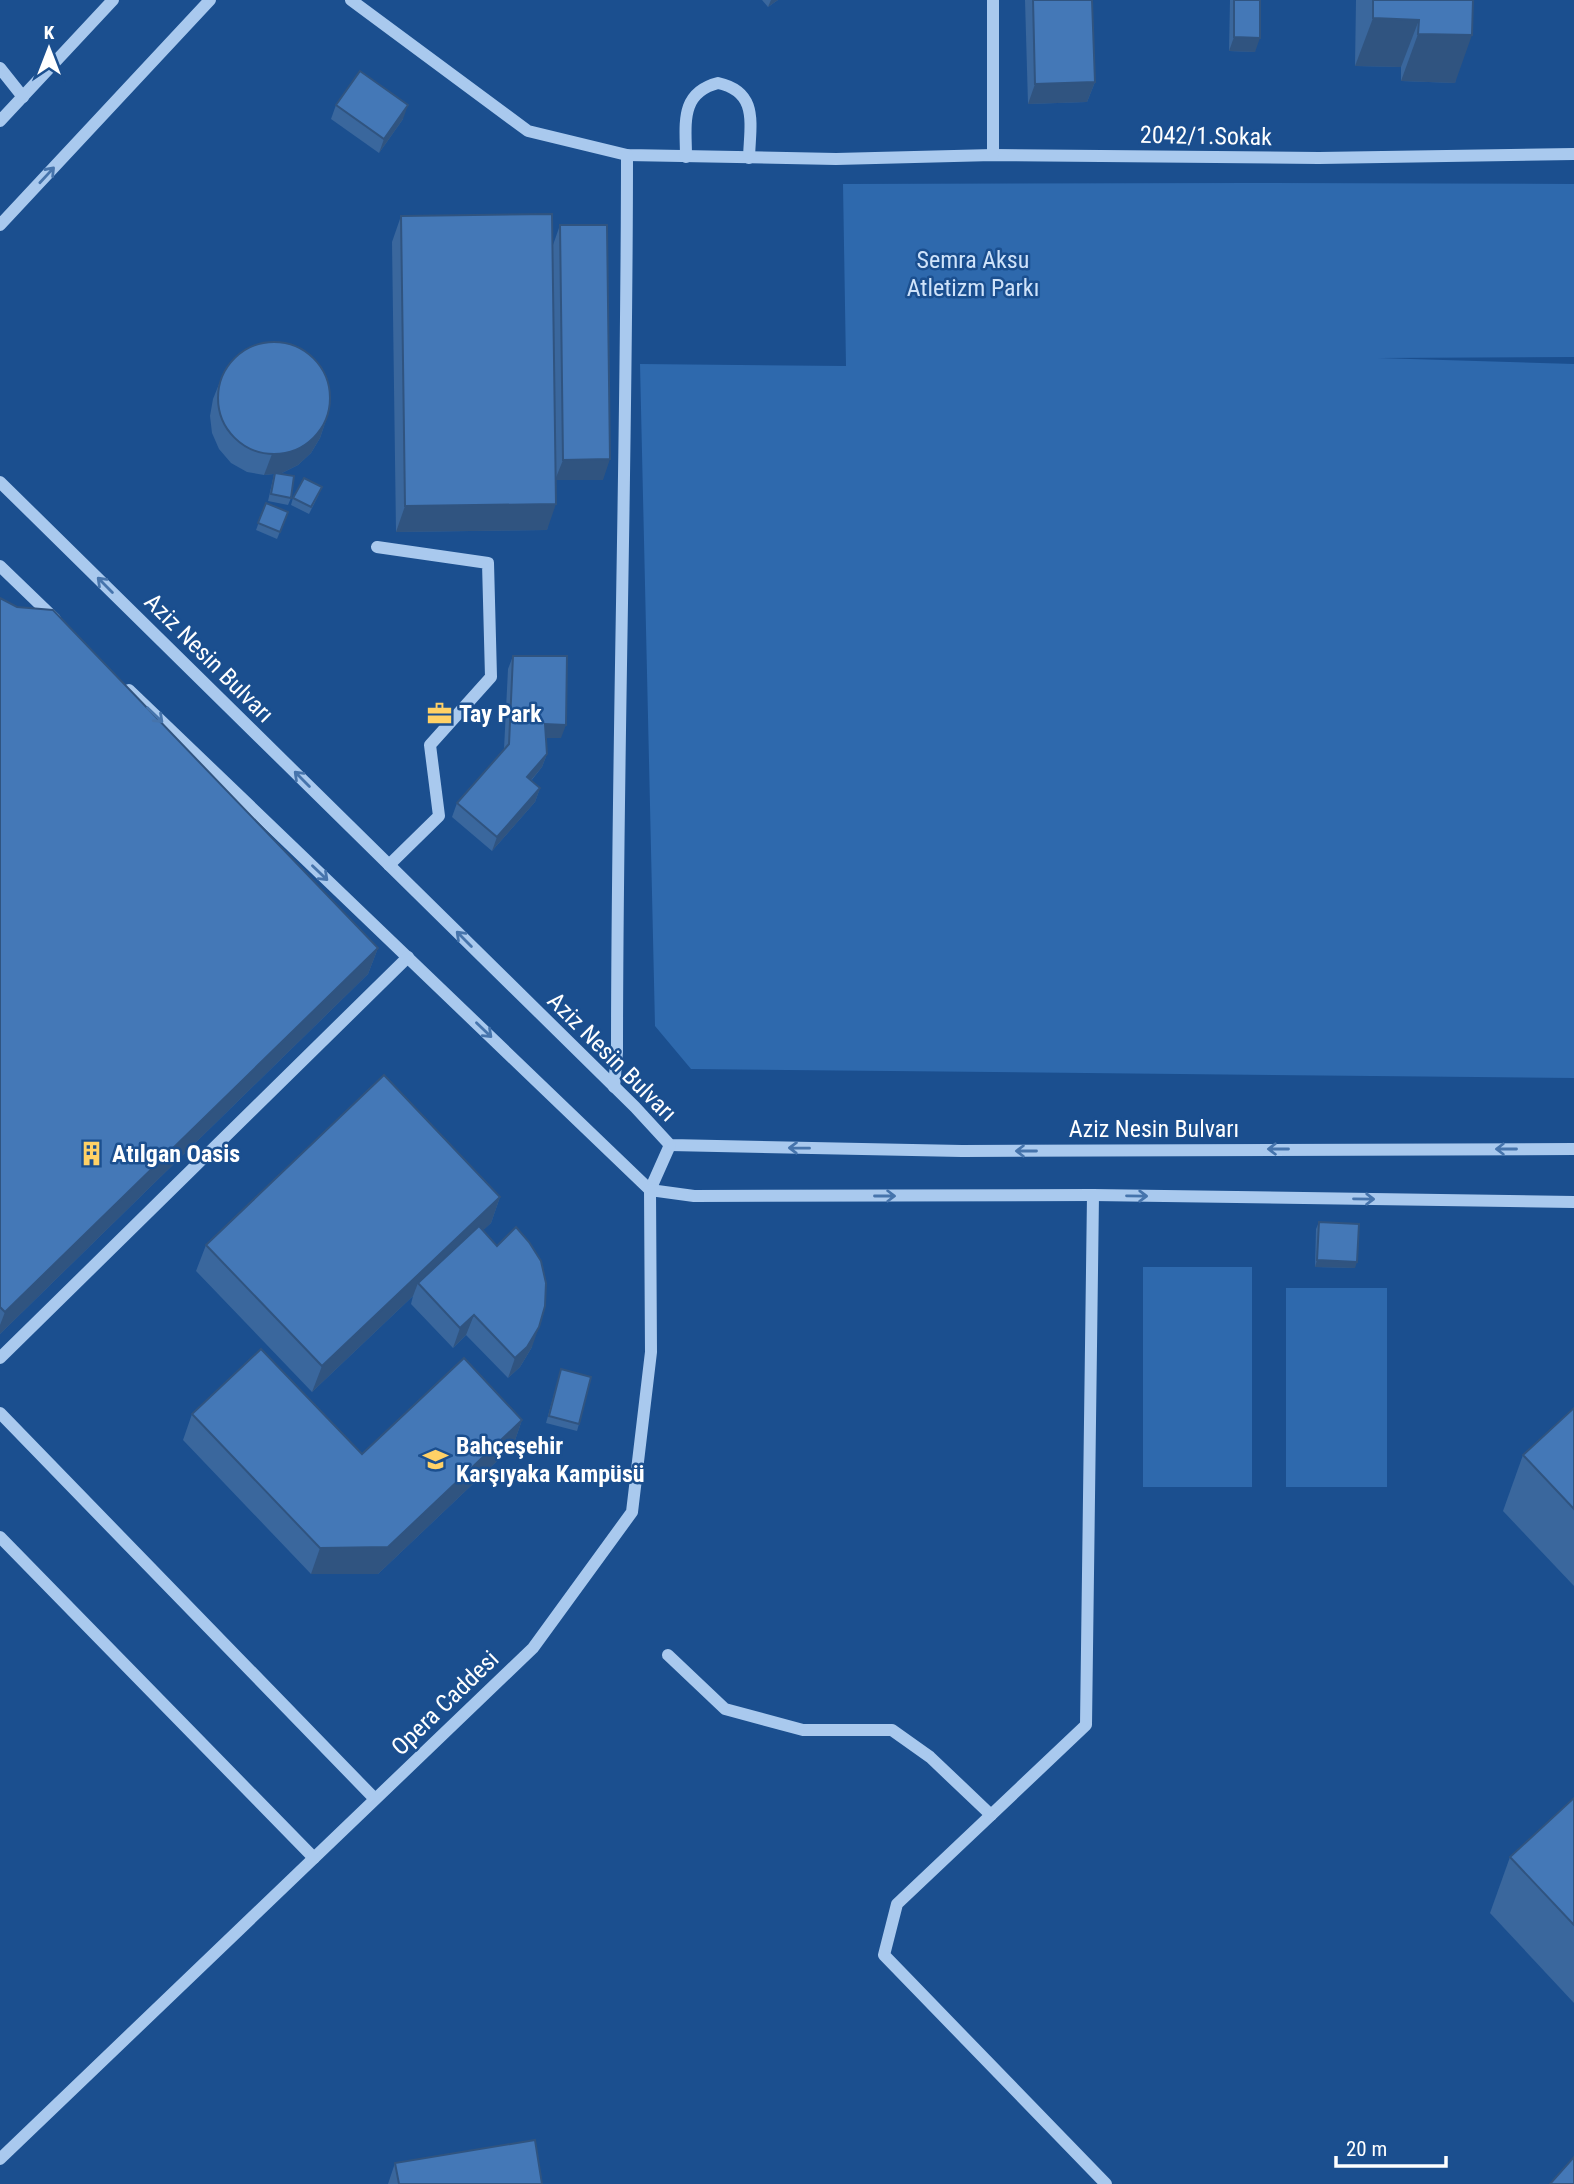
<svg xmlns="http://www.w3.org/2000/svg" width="1574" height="2184" viewBox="0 0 1574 2184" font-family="'Roboto Condensed',sans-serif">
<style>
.green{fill:#2e69ad}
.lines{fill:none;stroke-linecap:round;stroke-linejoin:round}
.minor{stroke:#a9c9ee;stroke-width:12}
.wall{fill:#3a679d}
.shaded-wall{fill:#305480}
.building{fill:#4478b7;stroke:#305480;stroke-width:2}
.oneway{stroke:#4674ac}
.labels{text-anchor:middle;stroke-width:5;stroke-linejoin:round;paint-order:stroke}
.street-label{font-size:24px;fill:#fff;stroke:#1b4f8f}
.park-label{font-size:24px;fill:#cfe3fa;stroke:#1b4f8f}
.poi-label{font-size:24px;font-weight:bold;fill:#fff;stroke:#1b4f8f;text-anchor:start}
</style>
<rect width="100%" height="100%" fill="#1b4f8f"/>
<!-- green -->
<g class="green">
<path d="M1251,183L1574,184V357L1378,358L1574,364V1078L691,1069L655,1026L640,364L846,366L843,184Z"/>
<rect x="1143" y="1267" width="109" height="220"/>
<rect x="1286" y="1288" width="101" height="199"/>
</g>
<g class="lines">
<!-- minor -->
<g class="minor">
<path d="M351,0L528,131L627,155L836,159L993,155L1319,158L1574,154"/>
<path d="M993,0V155"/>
<path d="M0,68L23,97"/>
<path d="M0,121L113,0"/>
<path d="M686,157C686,125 679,93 718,83C759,92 750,124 749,158"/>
<path d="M0,225L210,0"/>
<path d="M0,482L635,1107L670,1145L962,1151L1574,1149"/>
<path d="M377,547L488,563L491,677L430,745L439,816L389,865"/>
<path d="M0,566L55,619"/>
<path d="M129,690L650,1190L670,1145"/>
<path d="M614,1087L617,1052C617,753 627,454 627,155"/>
<path d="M1093,1195L1086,1725L897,1904L884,1955L1106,2184"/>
<path d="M0,1358L408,957"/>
<path d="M0,1413L375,1799"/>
<path d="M0,1537L314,1858"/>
<path d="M668,1655L725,1709L803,1730H892L930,1757L991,1815"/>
<path d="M0,2159L533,1648L632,1512L651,1352L650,1190L694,1196L1093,1195L1574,1202"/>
</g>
</g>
<!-- wall -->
<g class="wall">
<path d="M762,0H778L768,7Z"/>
<path d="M1025,0H1092L1095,82L1087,102L1028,104Z"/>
<path d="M1230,0H1260L1255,52L1229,51Z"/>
<path d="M1356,0H1473L1455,83L1401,81V67L1355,66Z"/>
<path d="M336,105L403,119L379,153L331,119Z"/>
<path d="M401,216L553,245L560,225L603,480H556L547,530L396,532L392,242Z"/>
<path d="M221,379L327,417L320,438L311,453L298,465L282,473H278L291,498L288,505L268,501L274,474L264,475L247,472L231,463L219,449L212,433L210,416L213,399Z"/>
<path d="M319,494L309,514L291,505L293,498Z"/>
<path d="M266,503L288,512L277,539L256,530Z"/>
<path d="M0,598L378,948L368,974L0,1334Z"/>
<path d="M513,656L561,738H546L547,754L542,767L531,781L540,788L535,802L492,851L452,817L457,803L504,749L508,669Z"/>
<path d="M500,1197L491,1223L483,1230L532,1347L520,1367L508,1378L466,1335L453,1348L411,1304L413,1296L312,1392L196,1271L206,1245Z"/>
<path d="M1319,1222L1355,1268L1315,1267L1316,1229Z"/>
<path d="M561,1369L579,1424L577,1431L546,1423Z"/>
<path d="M1574,1408V1586L1503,1511L1523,1455Z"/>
<path d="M192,1414L362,1454L522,1420L513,1446L378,1574H311L183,1440Z"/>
<path d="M1574,1798V2003L1490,1913L1510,1857Z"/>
<path d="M395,2163L542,2184H388Z"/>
</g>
<!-- shaded-wall -->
<g class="shaded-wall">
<path d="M771,0H778L768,7Z"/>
<path d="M1373,18L1419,20L1401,67L1355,66Z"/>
<path d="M1418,34L1472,35L1455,83L1401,81Z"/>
<path d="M1234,37L1260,38L1255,52L1229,51Z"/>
<path d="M1095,82L1087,102L1028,104L1035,84Z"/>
<path d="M408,105L403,119L379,153L384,139Z"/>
<path d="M327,417L320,438L311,453L298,465L282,473L264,475L272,454Z"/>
<path d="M610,459L603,480H555L563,460Z"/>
<path d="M556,504L547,530L396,532L405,506Z"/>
<path d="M545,724L566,725L561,738H540Z"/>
<path d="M547,754L542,767L522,791L527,777Z"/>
<path d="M540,788L535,802L492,851L497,837Z"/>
<path d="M378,948L368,974L0,1334V1325L5,1312Z"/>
<path d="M500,1197L491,1223L422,1288L418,1283L413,1296L312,1392L322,1366Z"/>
<path d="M1317,1260L1357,1262L1355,1268L1315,1267Z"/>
<path d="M474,1315L466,1335L453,1348L460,1328Z"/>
<path d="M539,1327L532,1347L520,1367L508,1378L515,1358Z"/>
<path d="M522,1420L513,1446L378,1574H311L320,1548Z"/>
</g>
<!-- building -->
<g class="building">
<path d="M1033,0H1092L1095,82L1035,84Z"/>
<path d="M1234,0H1260V38L1234,37Z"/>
<path d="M1373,0H1473L1472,35L1418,34L1419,20L1373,18Z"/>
<path d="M360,71L408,105L384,139L336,105Z"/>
<path d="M552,214L556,504L405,506L401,216Z"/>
<path d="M560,225H607L610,459L563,460Z"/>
<circle cx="274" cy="398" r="56"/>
<path d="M275,473L294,476L291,498L271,494Z"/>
<path d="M304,478L322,487L311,507L293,498Z"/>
<path d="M266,503L288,512L280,532L258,523Z"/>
<path d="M0,598L17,607L53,610L378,948L5,1312L0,1307Z"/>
<path d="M513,656H567L566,725L545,724L547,754L527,777L540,788L497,837L457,803L509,744Z"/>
<path d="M384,1075L500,1197L322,1366L206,1245Z"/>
<path d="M1319,1222L1359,1224L1357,1262L1317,1260Z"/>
<path d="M479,1226L497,1246L516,1227L529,1242L541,1261L546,1283L545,1306L539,1327L527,1347L515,1358L474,1315L460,1328L418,1283Z"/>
<path d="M261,1349L362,1454L464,1358L522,1420L388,1547L320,1548L192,1414Z"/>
<path d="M561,1369L591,1377L579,1424L549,1416Z"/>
<path d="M1574,1408V1509L1523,1455Z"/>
<path d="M1574,1798V1925L1510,1857Z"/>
<path d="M535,2140L542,2184H399L395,2163Z"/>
<path d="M1574,2157V2184H1550Z"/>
</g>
<!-- one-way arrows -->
<defs><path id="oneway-shaft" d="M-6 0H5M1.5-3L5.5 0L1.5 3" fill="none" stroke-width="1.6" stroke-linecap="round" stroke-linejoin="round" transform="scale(1.75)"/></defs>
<g class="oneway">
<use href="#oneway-shaft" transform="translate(47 175) rotate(-47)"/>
<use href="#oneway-shaft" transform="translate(105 585) rotate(-135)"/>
<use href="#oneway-shaft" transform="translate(155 715) rotate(44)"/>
<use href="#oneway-shaft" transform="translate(302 779) rotate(-135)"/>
<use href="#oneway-shaft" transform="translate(320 873) rotate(44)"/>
<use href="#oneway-shaft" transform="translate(464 939) rotate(-135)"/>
<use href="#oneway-shaft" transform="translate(484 1030) rotate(44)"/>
<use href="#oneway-shaft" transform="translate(799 1148) rotate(-179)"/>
<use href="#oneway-shaft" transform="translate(1278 1149) rotate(180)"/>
<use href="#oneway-shaft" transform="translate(1506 1149) rotate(-180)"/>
<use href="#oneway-shaft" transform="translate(1026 1151) rotate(180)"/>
<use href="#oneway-shaft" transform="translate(885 1196)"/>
<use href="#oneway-shaft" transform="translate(1137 1196) rotate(1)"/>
<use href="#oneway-shaft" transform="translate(1364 1199) rotate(1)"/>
</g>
<!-- icons -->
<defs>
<symbol id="office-bare" viewBox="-9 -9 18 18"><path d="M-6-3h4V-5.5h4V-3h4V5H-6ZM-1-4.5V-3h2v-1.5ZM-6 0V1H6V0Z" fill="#ffd166" stroke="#1b4f8f" stroke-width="2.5" paint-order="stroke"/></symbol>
<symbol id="building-bare" viewBox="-9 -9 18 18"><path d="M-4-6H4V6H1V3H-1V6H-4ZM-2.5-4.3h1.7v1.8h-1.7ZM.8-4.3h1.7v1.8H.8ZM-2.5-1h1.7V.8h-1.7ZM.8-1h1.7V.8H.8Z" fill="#ffd166" stroke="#1b4f8f" stroke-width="2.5" paint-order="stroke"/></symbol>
<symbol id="school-bare" viewBox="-9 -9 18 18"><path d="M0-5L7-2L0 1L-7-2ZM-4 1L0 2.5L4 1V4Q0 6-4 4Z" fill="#ffd166" stroke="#1b4f8f" stroke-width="2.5" paint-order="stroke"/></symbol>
</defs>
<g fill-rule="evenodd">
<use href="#office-bare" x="422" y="696" width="35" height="35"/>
<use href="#building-bare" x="74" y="1136" width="35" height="35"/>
<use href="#school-bare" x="418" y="1442" width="35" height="35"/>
</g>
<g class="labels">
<!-- street labels -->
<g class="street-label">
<text transform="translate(1206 136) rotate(1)" y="8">2042/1.Sokak</text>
<text transform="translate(209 658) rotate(45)" y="8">Aziz Nesin Bulvarı</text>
<text transform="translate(612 1057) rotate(45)" y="8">Aziz Nesin Bulvarı</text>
<text x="1154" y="1137">Aziz Nesin Bulvarı</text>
<text transform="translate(445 1703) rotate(-44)" y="8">Opera Caddesi</text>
</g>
<!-- park labels -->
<g class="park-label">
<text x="973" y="268">Semra Aksu<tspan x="973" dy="28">Atletizm Parkı</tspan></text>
</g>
<!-- poi labels -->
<g class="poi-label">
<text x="459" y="722">Tay Park</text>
<text x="112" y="1162">Atılgan Oasis</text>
<text x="456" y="1454">Bahçeşehir<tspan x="456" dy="28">Karşıyaka Kampüsü</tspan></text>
</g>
</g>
<!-- north arrow -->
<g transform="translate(49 49)" stroke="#1b4f8f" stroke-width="5" paint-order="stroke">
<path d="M0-5L12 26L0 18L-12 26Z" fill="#ffffff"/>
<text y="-10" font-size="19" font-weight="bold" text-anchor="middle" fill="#ffffff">K</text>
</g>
<!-- scale -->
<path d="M1336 2156v10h110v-10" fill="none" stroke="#ffffff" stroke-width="3.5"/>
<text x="1346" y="2156" font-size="21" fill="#ffffff" stroke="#1b4f8f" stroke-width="5" paint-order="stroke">20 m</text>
</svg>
